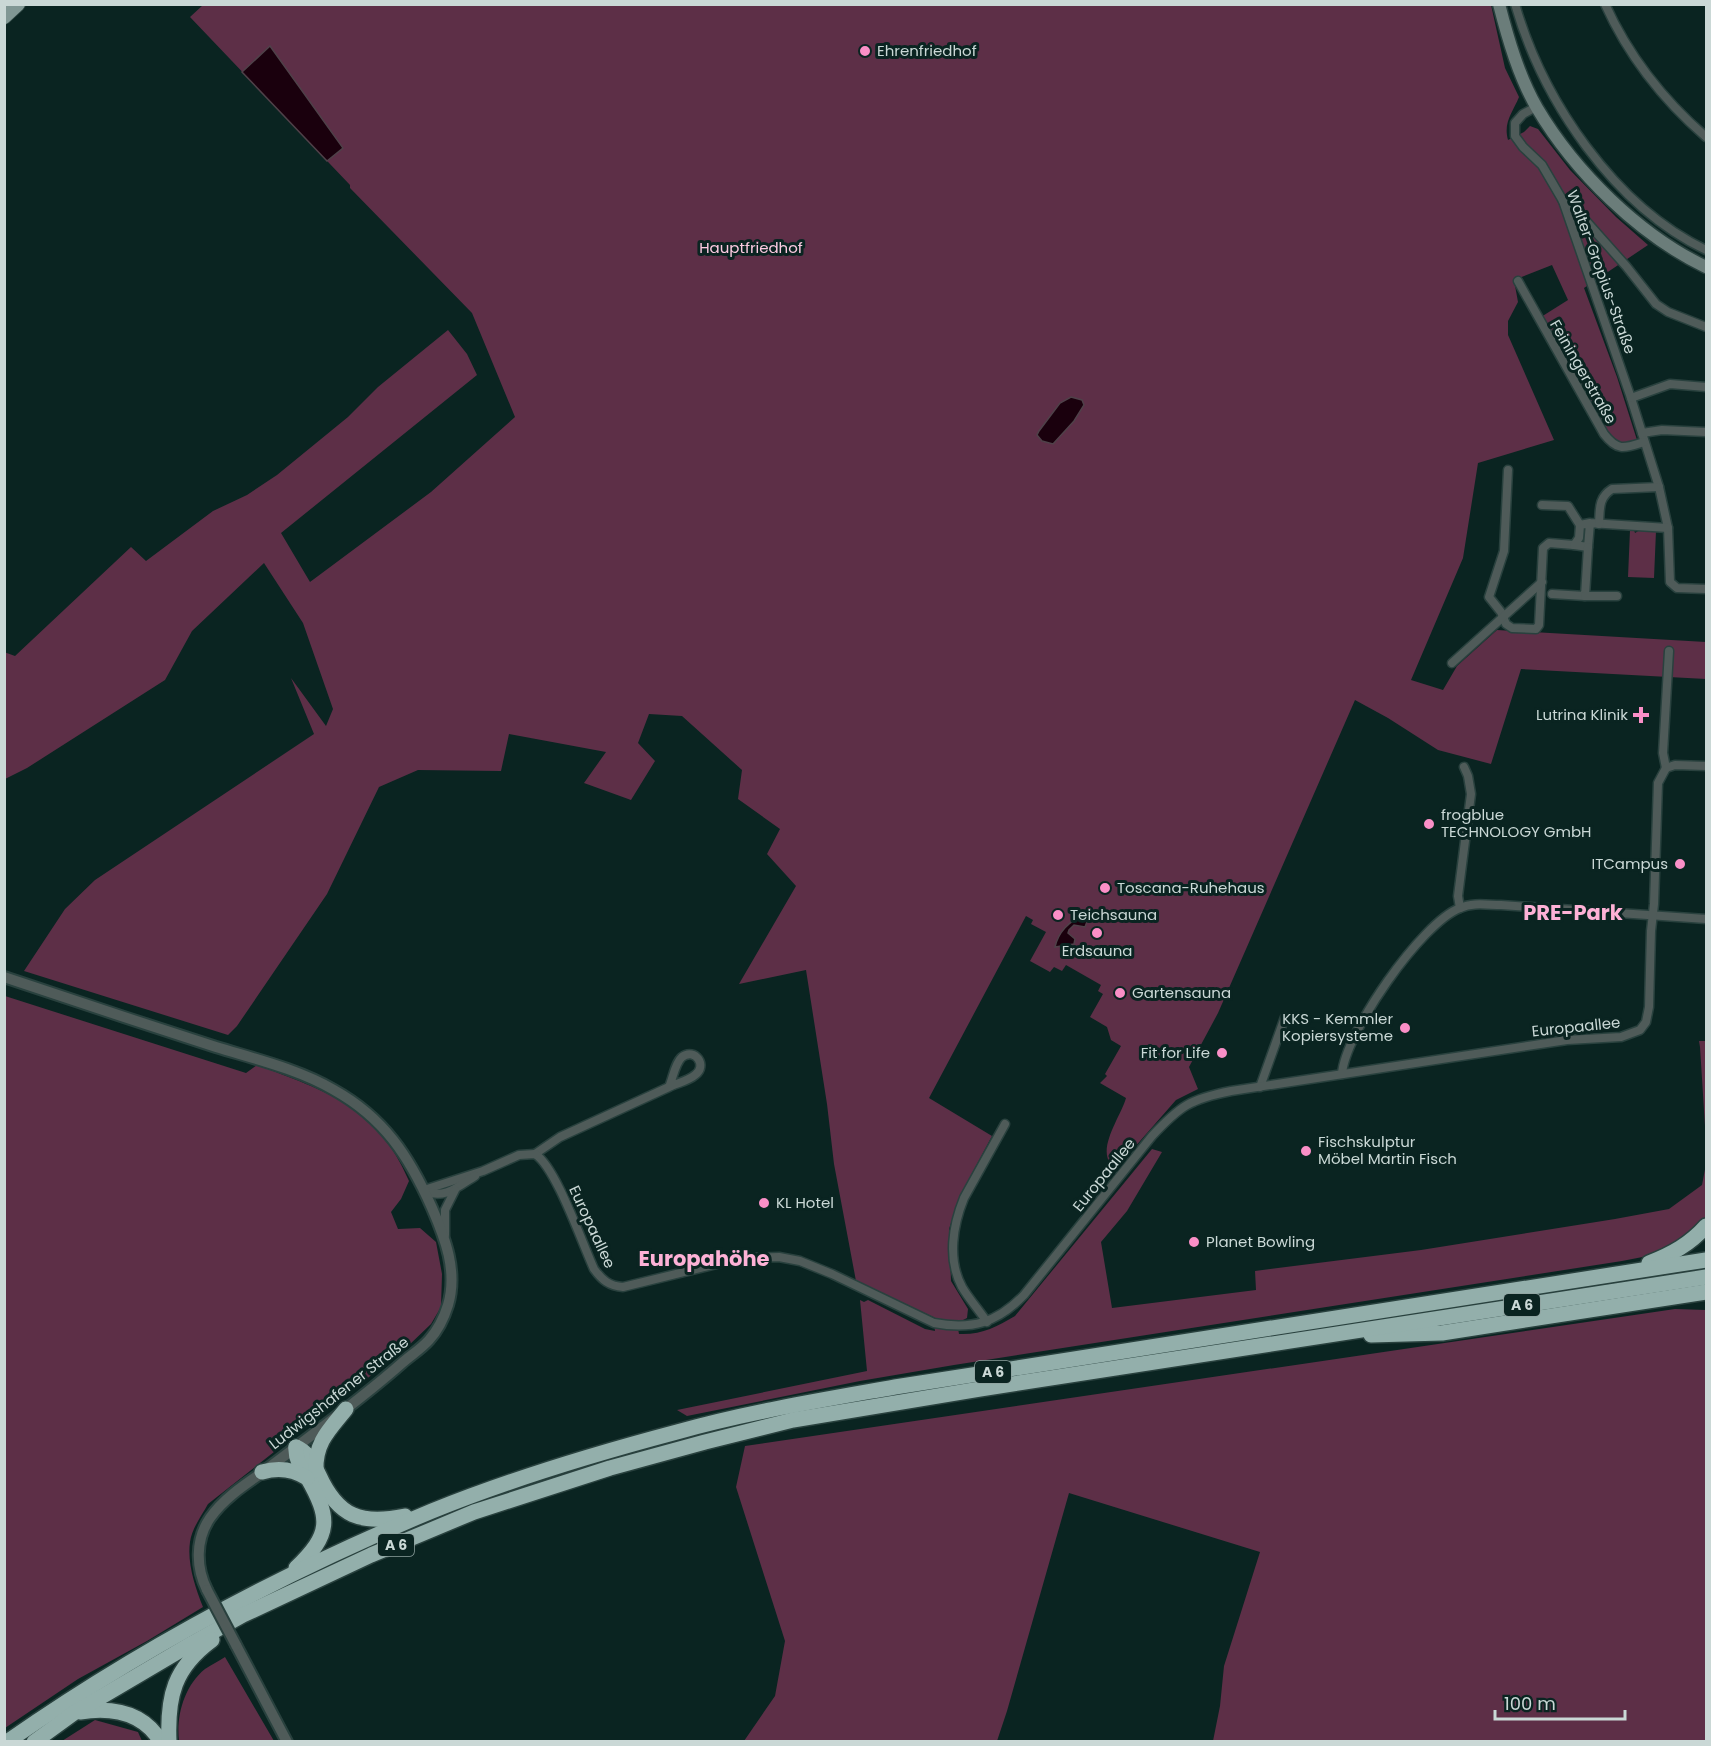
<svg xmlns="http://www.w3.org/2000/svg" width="1711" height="1746" viewBox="0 0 1711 1746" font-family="Poppins,sans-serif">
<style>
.green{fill:#5d2f47}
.water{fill:#1a000d;stroke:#4f4149;stroke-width:1.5}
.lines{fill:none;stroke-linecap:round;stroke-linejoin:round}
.minor-casing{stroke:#29413e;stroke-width:11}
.tertiary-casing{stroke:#29413e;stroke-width:14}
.secondary-casing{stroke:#29413e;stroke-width:15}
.primary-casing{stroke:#29413e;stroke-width:16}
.motorway-casing{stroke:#29413e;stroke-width:18}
.minor{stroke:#4f5b59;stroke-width:8}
.tertiary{stroke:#4f5b59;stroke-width:10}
.secondary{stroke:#6b7d7a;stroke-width:12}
.primary{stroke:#809794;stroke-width:14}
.motorway{stroke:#93afab;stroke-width:15}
.tertiary-bridge-casing{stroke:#29413e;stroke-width:14;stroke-linecap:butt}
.tertiary-bridge{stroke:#4f5b59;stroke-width:10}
.poi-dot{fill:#fa8fc7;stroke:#0a2421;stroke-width:2}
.labels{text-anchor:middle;stroke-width:6;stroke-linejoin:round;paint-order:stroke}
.shield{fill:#0a2421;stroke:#90a2a0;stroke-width:1.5}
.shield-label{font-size:14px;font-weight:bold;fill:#cad8d6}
.poi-label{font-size:15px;fill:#cad8d6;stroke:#0a2421;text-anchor:start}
.park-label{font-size:15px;fill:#fccae1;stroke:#0a2421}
.street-label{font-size:15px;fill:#cad8d6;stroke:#0a2421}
.district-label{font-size:21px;font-weight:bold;fill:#fdb1d6;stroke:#0a2421}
</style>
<rect width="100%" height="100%" fill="#0a2421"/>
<!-- green -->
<g class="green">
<path d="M203,5H1491L1505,68L1519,97C1513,112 1503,122 1508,140L1524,132L1530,126L1538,129L1570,170L1616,217L1648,245L1584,288L1617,377L1637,440L1636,442L1622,445L1608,435L1541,317L1568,300L1552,265L1514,280L1518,302L1508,321V335L1554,440L1478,463L1463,558L1411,680L1443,690L1457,666L1497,630L1706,642V679L1521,669L1491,764L1438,750L1388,718L1355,700L1218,1013L1189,1067L1198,1089L1176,1100L1119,1165L1111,1164C1097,1148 1121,1116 1126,1098L1100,1083L1107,1076L1105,1074L1121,1046L1111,1040L1107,1027L1090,1017L1103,994L1098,991L1101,985L1066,965L1062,971L1054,967L1050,972L1030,961L1046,932L1031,924L1033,920L1026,916L929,1098L992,1136L960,1196L949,1229L951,1281L968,1309L967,1318L957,1323L959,1334C982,1335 996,1327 1015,1316L1152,1149L1162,1152L1127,1211L1101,1242L1112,1308L1256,1290L1255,1271L1421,1250L1615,1219L1669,1209L1702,1185L1706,1164V1217L1705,1220L1663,1253L1622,1261L954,1365L860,1381L687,1416L677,1410L867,1371L860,1300L864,1302L868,1300L925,1329L935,1331L933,1317L856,1281L834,1164L827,1104L806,970L739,984L796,886L767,854L780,829L738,799L742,770L682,716L649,714L638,743L655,761L631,800L584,783L606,752L509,734L501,771L418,770L379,787L327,894L237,1026L228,1035L24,971L65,909L95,880L314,734L291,678L326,726L333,709L303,623L264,563L192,631L165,680L27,768L5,779L4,652L15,656L131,547L146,561L213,511L247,495L277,475L348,417L378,387L448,330L467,354L477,375L281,533L310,582L431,492L515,417L472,313L350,188V185L190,17Z"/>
<path d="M1630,530H1634L1635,533L1640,530L1656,531L1654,578L1628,577Z"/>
<path d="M5,996L246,1073L257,1065C326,1091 378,1107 409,1181L401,1199L391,1212L398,1229L420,1228L436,1242L442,1274L441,1307L431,1324L407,1347L208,1504C202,1515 192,1528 190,1542C187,1563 195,1587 203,1607L147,1641L78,1679L5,1728Z"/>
<path d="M1699,1041H1706V1142L1700,1047Z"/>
<path d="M1675,1309L1706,1310V1741H1213L1220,1706L1224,1666L1260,1552L1069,1493L1007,1711L997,1741H744L775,1696L785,1641L736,1487L745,1446Z"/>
<path d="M225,1657L274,1741H179C176,1716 184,1686 205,1669C211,1665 219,1661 225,1657Z"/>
<path d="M95,1720L138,1732L142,1741H62Z"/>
</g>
<!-- water -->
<g class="water">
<path d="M270,46L343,148L327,161L242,72Z"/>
<path d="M1071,397L1082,400L1084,405L1074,421L1053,444L1042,441L1037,435L1039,431L1060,403Z"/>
<path d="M1084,916L1088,919L1085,927L1074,925L1069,930L1068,933L1075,939L1074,944L1055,947C1058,933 1069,920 1084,916Z"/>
</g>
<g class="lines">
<defs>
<g id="minor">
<path d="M1515,4C1543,101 1614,206 1706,250"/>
<path d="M1605,4C1629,57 1662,99 1706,137"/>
<path d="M1536,107L1523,114L1515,123V136L1523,147L1542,165L1563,201L1631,398L1659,487L1668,528L1670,582L1677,588L1706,589"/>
<path d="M1563,201L1585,220L1626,266L1656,304L1668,312L1706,327"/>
<path d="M1518,281L1604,434C1618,452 1625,448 1644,442"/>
<path d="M1631,398L1670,384L1706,387"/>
<path d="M1642,433L1662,430L1706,432"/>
<path d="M1508,470L1504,551L1489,597L1501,612L1506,624L1512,628L1536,629L1539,625L1543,548L1549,543L1574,545"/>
<path d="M1542,505L1568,506L1580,525"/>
<path d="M1590,523L1588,547L1574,545L1579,538L1580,525L1590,523L1668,528"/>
<path d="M1599,524C1600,509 1598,498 1612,489L1659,487"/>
<path d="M1552,594L1585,596L1588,547"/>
<path d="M1585,596H1617"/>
<path d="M1452,663L1542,582"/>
<path d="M1666,768L1663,753L1669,651"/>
<path d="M1460,908L1458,896L1471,794L1468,776L1464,767"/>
<path d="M1342,1074C1345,1033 1421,923 1460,908C1473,902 1488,905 1501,905L1706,919"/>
<path d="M1260,1087L1285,1017"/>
<path d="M535,1154L560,1137L669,1087C673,1078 675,1063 682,1057C695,1047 708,1066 695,1075C688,1081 677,1083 669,1087"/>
<path d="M424,1190L483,1171L519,1155L535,1154C556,1167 582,1243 594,1269C602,1280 609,1286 623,1287L741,1258L779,1257L800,1261L832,1274L934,1323C972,1330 997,1323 1024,1295L1152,1136C1180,1106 1190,1099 1231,1091L1567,1040L1621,1037L1640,1030L1646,1022L1649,1007L1651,931L1654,904L1658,783L1666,768L1675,765L1706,766"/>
<path d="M424,1190C443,1201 459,1186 475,1176"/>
<path d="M445,1235V1210L455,1190"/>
<path d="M987,1322C979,1310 969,1299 962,1287C947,1259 953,1225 964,1198L1005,1124"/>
</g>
<g id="tertiary">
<path d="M4,977C75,1001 145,1024 216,1047C255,1059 298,1069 334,1090C384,1118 409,1156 432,1208C445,1238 458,1271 448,1305C444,1318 438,1330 429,1340C421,1349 411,1355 402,1363C358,1402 310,1436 263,1472C244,1485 223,1499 210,1518C195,1540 196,1568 207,1590"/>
<path d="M236,1645L287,1742"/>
</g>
<path id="secondary" d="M1499,4C1508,39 1519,77 1537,108C1575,172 1639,235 1706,267"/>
<path id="primary" d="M4,17L18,4"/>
<g id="motorway">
<path d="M1649,1263C1672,1254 1690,1244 1706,1226"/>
<path d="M1371,1335L1442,1333L1706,1292"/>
<path d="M296,1447C308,1452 313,1463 319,1475C338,1517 361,1525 405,1516"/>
<path d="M296,1447C295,1459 301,1468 307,1477C331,1519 331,1534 296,1568"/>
<path d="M316,1470C315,1442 330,1429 346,1409"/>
<path d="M262,1472C279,1467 293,1469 307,1478"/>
<path d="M80,1712C112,1707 143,1712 161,1742"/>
<path d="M7,1742C140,1649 283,1573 432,1511C511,1479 594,1454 677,1432C748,1412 822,1400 895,1387L1706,1260"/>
<path d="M34,1742L74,1713L191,1644L243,1615L371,1555L474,1512L610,1468L705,1442L793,1420L980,1389L1706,1277"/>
<path d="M169,1742C167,1696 174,1668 212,1640"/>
</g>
</defs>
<!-- minor casing -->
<use href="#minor" class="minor-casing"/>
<!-- tertiary casing -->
<use href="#tertiary" class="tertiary-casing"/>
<!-- secondary casing -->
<use href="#secondary" class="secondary-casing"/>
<!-- primary casing -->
<use href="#primary" class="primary-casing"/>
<!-- motorway casing -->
<use href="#motorway" class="motorway-casing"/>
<!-- minor -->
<use href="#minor" class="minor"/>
<!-- tertiary -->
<use href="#tertiary" class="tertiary"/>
<!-- secondary -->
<use href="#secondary" class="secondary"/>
<!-- primary -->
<use href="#primary" class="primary"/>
<!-- motorway -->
<use href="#motorway" class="motorway"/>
<defs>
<path id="tertiary-bridge" d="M207,1590L236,1645"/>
</defs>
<!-- tertiary-bridge casing -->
<use href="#tertiary-bridge" class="tertiary-bridge-casing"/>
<!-- tertiary-bridge -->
<use href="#tertiary-bridge" class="tertiary-bridge"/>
</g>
<!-- markers -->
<g class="poi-dot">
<circle cx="865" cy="51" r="6"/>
<path d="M1638 706h6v6h6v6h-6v6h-6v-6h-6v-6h6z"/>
<circle cx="1429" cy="824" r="6"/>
<circle cx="1680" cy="864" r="6"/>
<circle cx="1105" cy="888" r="6"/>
<circle cx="1058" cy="915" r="6"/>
<circle cx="1097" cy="933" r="6"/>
<circle cx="1120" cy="993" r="6"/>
<circle cx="1405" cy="1028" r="6"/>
<circle cx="1222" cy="1053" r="6"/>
<circle cx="1306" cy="1151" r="6"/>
<circle cx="764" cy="1203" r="6"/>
<circle cx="1194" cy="1242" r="6"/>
</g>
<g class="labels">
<!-- shield labels -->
<g class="shield">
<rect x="1504" y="1294" width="36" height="22" rx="4.5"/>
<rect x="975" y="1361" width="36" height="22" rx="4.5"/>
<rect x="378" y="1534" width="36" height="22" rx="4.5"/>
</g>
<g class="shield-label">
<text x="1522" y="1310">A 6</text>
<text x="993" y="1377">A 6</text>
<text x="396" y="1550">A 6</text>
</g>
<!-- poi labels -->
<g class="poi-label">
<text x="877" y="56">Ehrenfriedhof</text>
<text x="1628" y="720" text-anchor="end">Lutrina Klinik</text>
<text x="1441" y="820">frogblue<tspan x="1441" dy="17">TECHNOLOGY GmbH</tspan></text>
<text x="1668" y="869" text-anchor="end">ITCampus</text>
<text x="1117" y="893">Toscana-Ruhehaus</text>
<text x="1070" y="920">Teichsauna</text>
<text x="1097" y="956" text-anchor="middle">Erdsauna</text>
<text x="1132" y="998">Gartensauna</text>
<text x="1393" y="1024" text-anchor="end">KKS - Kemmler<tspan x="1393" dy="17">Kopiersysteme</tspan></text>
<text x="1210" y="1058" text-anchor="end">Fit for Life</text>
<text x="1318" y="1147">Fischskulptur<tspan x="1318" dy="17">Möbel Martin Fisch</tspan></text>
<text x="776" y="1208">KL Hotel</text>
<text x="1206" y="1247">Planet Bowling</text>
</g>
<!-- park labels -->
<g class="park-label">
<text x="751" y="253">Hauptfriedhof</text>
</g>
<!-- street labels -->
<g class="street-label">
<text transform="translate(1601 272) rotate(70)" y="5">Walter-Gropius-Straße</text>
<text transform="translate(1583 372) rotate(60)" y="5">Feiningerstraße</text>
<text transform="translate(1576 1027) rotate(-6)" y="5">Europaallee</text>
<text transform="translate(1104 1175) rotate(-51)" y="5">Europaallee</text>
<text transform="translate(592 1227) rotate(65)" y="5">Europaallee</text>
<text transform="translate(339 1393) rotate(-38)" y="5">Ludwigshafener Straße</text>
</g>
<!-- district labels -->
<g class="district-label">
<text x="1573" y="920">PRE-Park</text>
<text x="704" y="1266">Europahöhe</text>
</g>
</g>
<!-- border -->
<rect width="1711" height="1746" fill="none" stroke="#cad8d6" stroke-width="12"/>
<!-- scale -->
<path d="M1495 1710v9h130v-9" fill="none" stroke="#cad8d6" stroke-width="3"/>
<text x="1504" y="1710" font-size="18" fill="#cad8d6" stroke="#0a2421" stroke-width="4.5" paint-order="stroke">100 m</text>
</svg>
